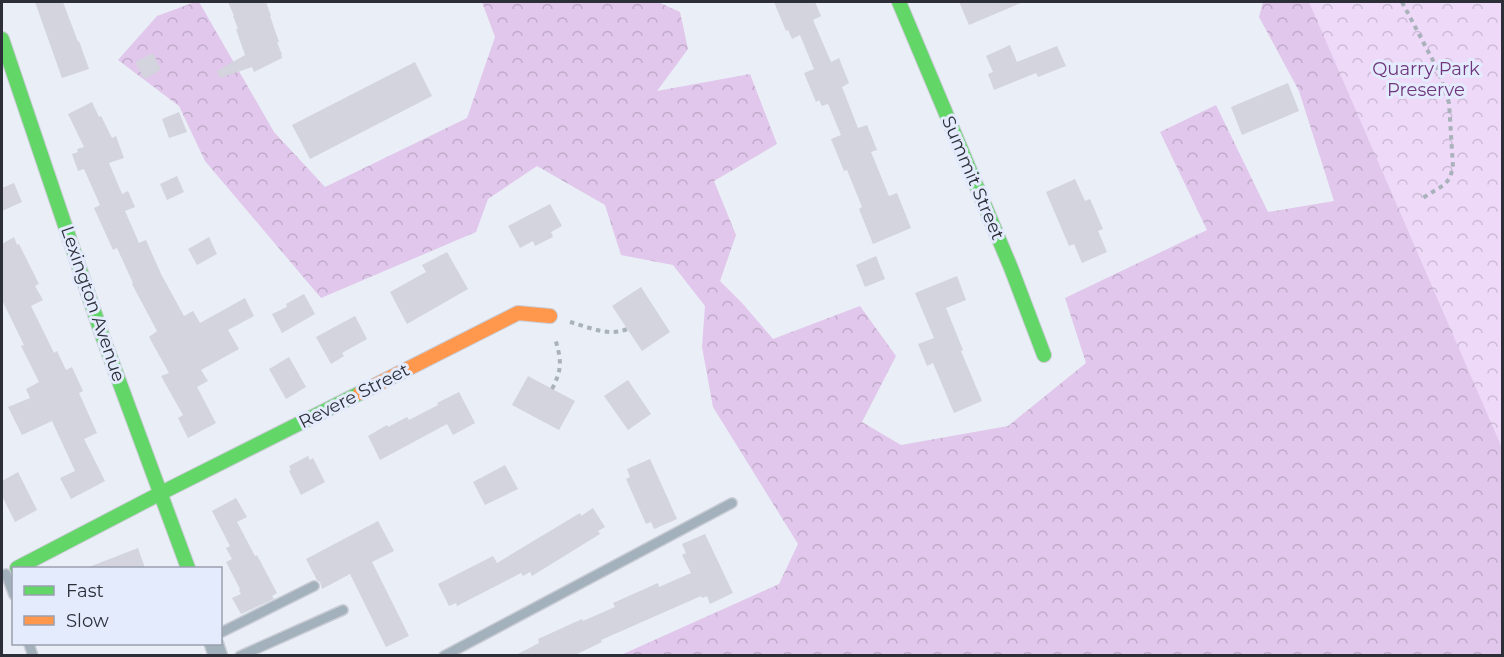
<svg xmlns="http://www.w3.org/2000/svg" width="1504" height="657" viewBox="0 0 1504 657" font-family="Montserrat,sans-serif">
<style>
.forest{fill:url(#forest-crowns)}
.park{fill:url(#park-crowns)}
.building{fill:#d3d4dd}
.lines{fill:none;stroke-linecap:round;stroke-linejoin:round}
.lane-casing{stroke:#c9ccd4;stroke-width:12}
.street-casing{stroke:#c9ccd4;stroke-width:21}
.fast-casing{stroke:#c9ccd4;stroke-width:16}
.slow-casing{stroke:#c9ccd4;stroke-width:16}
.path{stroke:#a9b2bb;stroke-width:4;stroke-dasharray:4.5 4.5;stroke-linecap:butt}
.lane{stroke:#a3b1bc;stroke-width:9}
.street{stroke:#a3b1bc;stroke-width:18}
.fast{stroke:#63d668;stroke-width:14}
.slow{stroke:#ff974d;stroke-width:14}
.labels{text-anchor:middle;stroke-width:6;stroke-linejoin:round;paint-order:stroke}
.park-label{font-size:18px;fill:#70367d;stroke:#e4ebfd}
.street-label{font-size:18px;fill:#2c2f38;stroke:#e4ebfd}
</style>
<defs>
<pattern id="forest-crowns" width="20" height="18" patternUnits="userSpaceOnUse" patternTransform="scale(1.5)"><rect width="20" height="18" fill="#e0c7eb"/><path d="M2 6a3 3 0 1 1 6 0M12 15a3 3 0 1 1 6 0" fill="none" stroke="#c0abca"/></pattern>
<pattern id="park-crowns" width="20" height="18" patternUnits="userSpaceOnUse" patternTransform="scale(1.5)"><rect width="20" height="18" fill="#eed9f9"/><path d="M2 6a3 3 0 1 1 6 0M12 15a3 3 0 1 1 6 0" fill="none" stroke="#ccbbd6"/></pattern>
</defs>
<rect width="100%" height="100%" fill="#eaeef7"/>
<!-- forest -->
<path class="forest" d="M195,2H199L274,132L325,187L467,118L495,37L482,2H658L680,12L688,49L657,91L750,74L777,144L714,181L736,235L720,281L742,303L773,339L860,306L896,356L862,422L901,445L1008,426L1086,363L1065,298L1207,230L1160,132L1216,105L1268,212L1334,201L1299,91L1259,17L1263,2H1502V655H621L779,584L798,544L713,407L702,347L705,306L673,265L621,255L605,205L537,166L488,199L476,232L321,298L205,161L179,106L118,60L157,16Z"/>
<!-- park -->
<path class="park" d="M1309,2H1502V448Z"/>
<!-- building -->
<g class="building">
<path d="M35,2H63L78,42L79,41L89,69L62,78Z"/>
<path d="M228,2H266L271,16H270L279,42H277L282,55H281L282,58L254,72L252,67L220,78L217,71L245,55L236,29H238L233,16H234Z"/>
<path d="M774,2H815L821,16L813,20L831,62L839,58L849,83L842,87L858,128L867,125L877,150L871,152L889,196L897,193L911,228L873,244L859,209L862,207L847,170L844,171L831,139L841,135L828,104L822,106L819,100L816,102L804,73L814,69L800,35L792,39L788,30L786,31Z"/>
<path d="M959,2H1023L969,25Z"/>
<path d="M1010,45L1017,62L1057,46L1066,66L1038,77L1036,73L994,90L988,74L993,72L986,56Z"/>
<path d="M153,53L161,70L144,79L135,62Z"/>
<path d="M415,62L432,96L310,159L292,125Z"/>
<path d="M1288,83L1299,111L1242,135L1231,107Z"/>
<path d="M92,102L99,117L101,116L112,138L116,136L124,158L109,163L122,194L128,191L135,207L125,211L139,243L146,240L161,274L184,316L193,311L200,323L245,298L254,316L228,330L239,349L201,370L208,381L197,387L216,423L188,438L178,418L183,415L161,376L169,373L149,337L157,331L132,284L133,283L117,248L113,250L94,208L100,205L84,169L78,171L72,154L78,152L77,149L84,147L68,114Z"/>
<path d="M179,112L187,132L169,138L162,119Z"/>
<path d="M177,176L184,192L167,200L160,184Z"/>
<path d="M1075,179L1085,201L1090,199L1103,229L1098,231L1107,252L1082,263L1074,244L1069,246L1046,192Z"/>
<path d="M14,183L22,202L2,211V188Z"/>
<path d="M550,204L562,226L551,232L553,237L535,246L533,241L520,248L508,226Z"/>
<path d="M14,237L17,245L19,244L39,284L35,286L43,300L31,306L54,353L57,351L66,370L72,367L83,391L79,393L97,433L84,439L105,481L71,499L60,478L75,471L52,421L22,435L8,407L30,398L26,389L39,382L21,346L24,345L2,300V244Z"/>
<path d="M209,237L217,254L197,265L188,249Z"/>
<path d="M447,252L468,289L407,324L390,292L426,272L422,265Z"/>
<path d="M876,256L885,279L865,287L856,265Z"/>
<path d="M957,276L966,300L946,308L963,350L961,351L982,401L954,413L933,363L927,366L918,344L934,338L915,293Z"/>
<path d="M641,287L670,332L642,351L612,306Z"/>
<path d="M304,294L315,314L282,333L272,314L287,307L286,304Z"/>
<path d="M355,316L367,339L342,353L344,356L331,364L316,337Z"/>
<path d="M289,357L306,387L286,399L269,369Z"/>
<path d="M528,376L575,401L559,430L512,405Z"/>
<path d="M628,380L651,414L628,430L604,396Z"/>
<path d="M459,392L475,423L453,435L447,424L380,460L368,436L387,425L388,427L407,417L409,420L438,405L437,403Z"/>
<path d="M308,456L310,460L313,458L325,482L301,495L289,471L291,470L289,466Z"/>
<path d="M650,459L677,519L654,529L651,522L646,524L626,479L630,477L627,469Z"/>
<path d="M505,465L518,489L485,505L473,482Z"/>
<path d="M18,472L37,510L15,522L2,496V481Z"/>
<path d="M236,498L247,517L237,522L255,556L257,555L277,593L272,596L274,599L241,614L232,598L241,594L239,590L240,589L226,562L232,559L226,548L230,546L212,511Z"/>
<path d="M593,508L605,527L598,531L600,534L532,576L530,572L523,576L521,573L457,606L456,603L449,606L438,584L493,556L497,563L580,513L581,516Z"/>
<path d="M378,521L394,551L372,562L409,636L386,647L350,574L322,589L320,582L317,580L306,559Z"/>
<path d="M705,534L733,593L710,604L707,596L702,598L701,596L601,640L602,642L573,656H514L539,643L538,639L582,619L583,621L615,607L613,603L658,583L659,587L691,573L682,555L686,553L682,544Z"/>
<path d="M138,548L145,568H89V567Z"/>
</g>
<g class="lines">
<defs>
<g id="lane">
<path d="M6,574L14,595"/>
<path d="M220,633L314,586"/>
<path d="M29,644L33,656"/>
<path d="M240,656L343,610"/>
<path d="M444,656L732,503"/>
</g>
<path id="street" d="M214,644L218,656"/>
<g id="fast">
<path d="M899,2L1011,268L1044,355"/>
<path d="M2,39L102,335L188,568"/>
<path d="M17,568L161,493L360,393"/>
</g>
<path id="slow" d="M360,393L518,313L550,316"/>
</defs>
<!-- lane casing -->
<use href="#lane" class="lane-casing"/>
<!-- street casing -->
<use href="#street" class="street-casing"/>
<!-- fast casing -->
<use href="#fast" class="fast-casing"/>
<!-- slow casing -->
<use href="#slow" class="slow-casing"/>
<!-- path -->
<g class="path">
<path d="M1402,2L1438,70L1449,103L1453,167L1450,178L1444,185L1421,199"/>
<path d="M570,322C588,327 610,337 627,329"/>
<path d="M552,389C563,368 561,359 555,338"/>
</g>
<!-- lane -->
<use href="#lane" class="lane"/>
<!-- street -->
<use href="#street" class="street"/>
<!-- fast -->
<use href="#fast" class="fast"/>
<!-- slow -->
<use href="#slow" class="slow"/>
</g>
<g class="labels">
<!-- park labels -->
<g class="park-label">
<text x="1426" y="75">Quarry Park<tspan x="1426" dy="21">Preserve</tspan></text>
</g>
<!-- street labels -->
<g class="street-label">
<text transform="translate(973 178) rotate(67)" y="6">Summit Street</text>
<text transform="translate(93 304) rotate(71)" y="6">Lexington Avenue</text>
<text transform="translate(354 396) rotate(-27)" y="6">Revere Street</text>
</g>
</g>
<!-- border -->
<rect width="1504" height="657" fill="none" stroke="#2c2f38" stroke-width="6"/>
<!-- legend -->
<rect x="12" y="567" width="210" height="78" fill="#e4ebfd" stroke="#9aa0ae" stroke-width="1.5"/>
<rect x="24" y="586" width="30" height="9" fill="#63d668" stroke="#9aa0ae" stroke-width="1.5"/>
<text x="66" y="597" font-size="18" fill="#2c2f38">Fast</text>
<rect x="24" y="616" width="30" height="9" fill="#ff974d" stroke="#9aa0ae" stroke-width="1.5"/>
<text x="66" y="627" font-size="18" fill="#2c2f38">Slow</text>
</svg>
